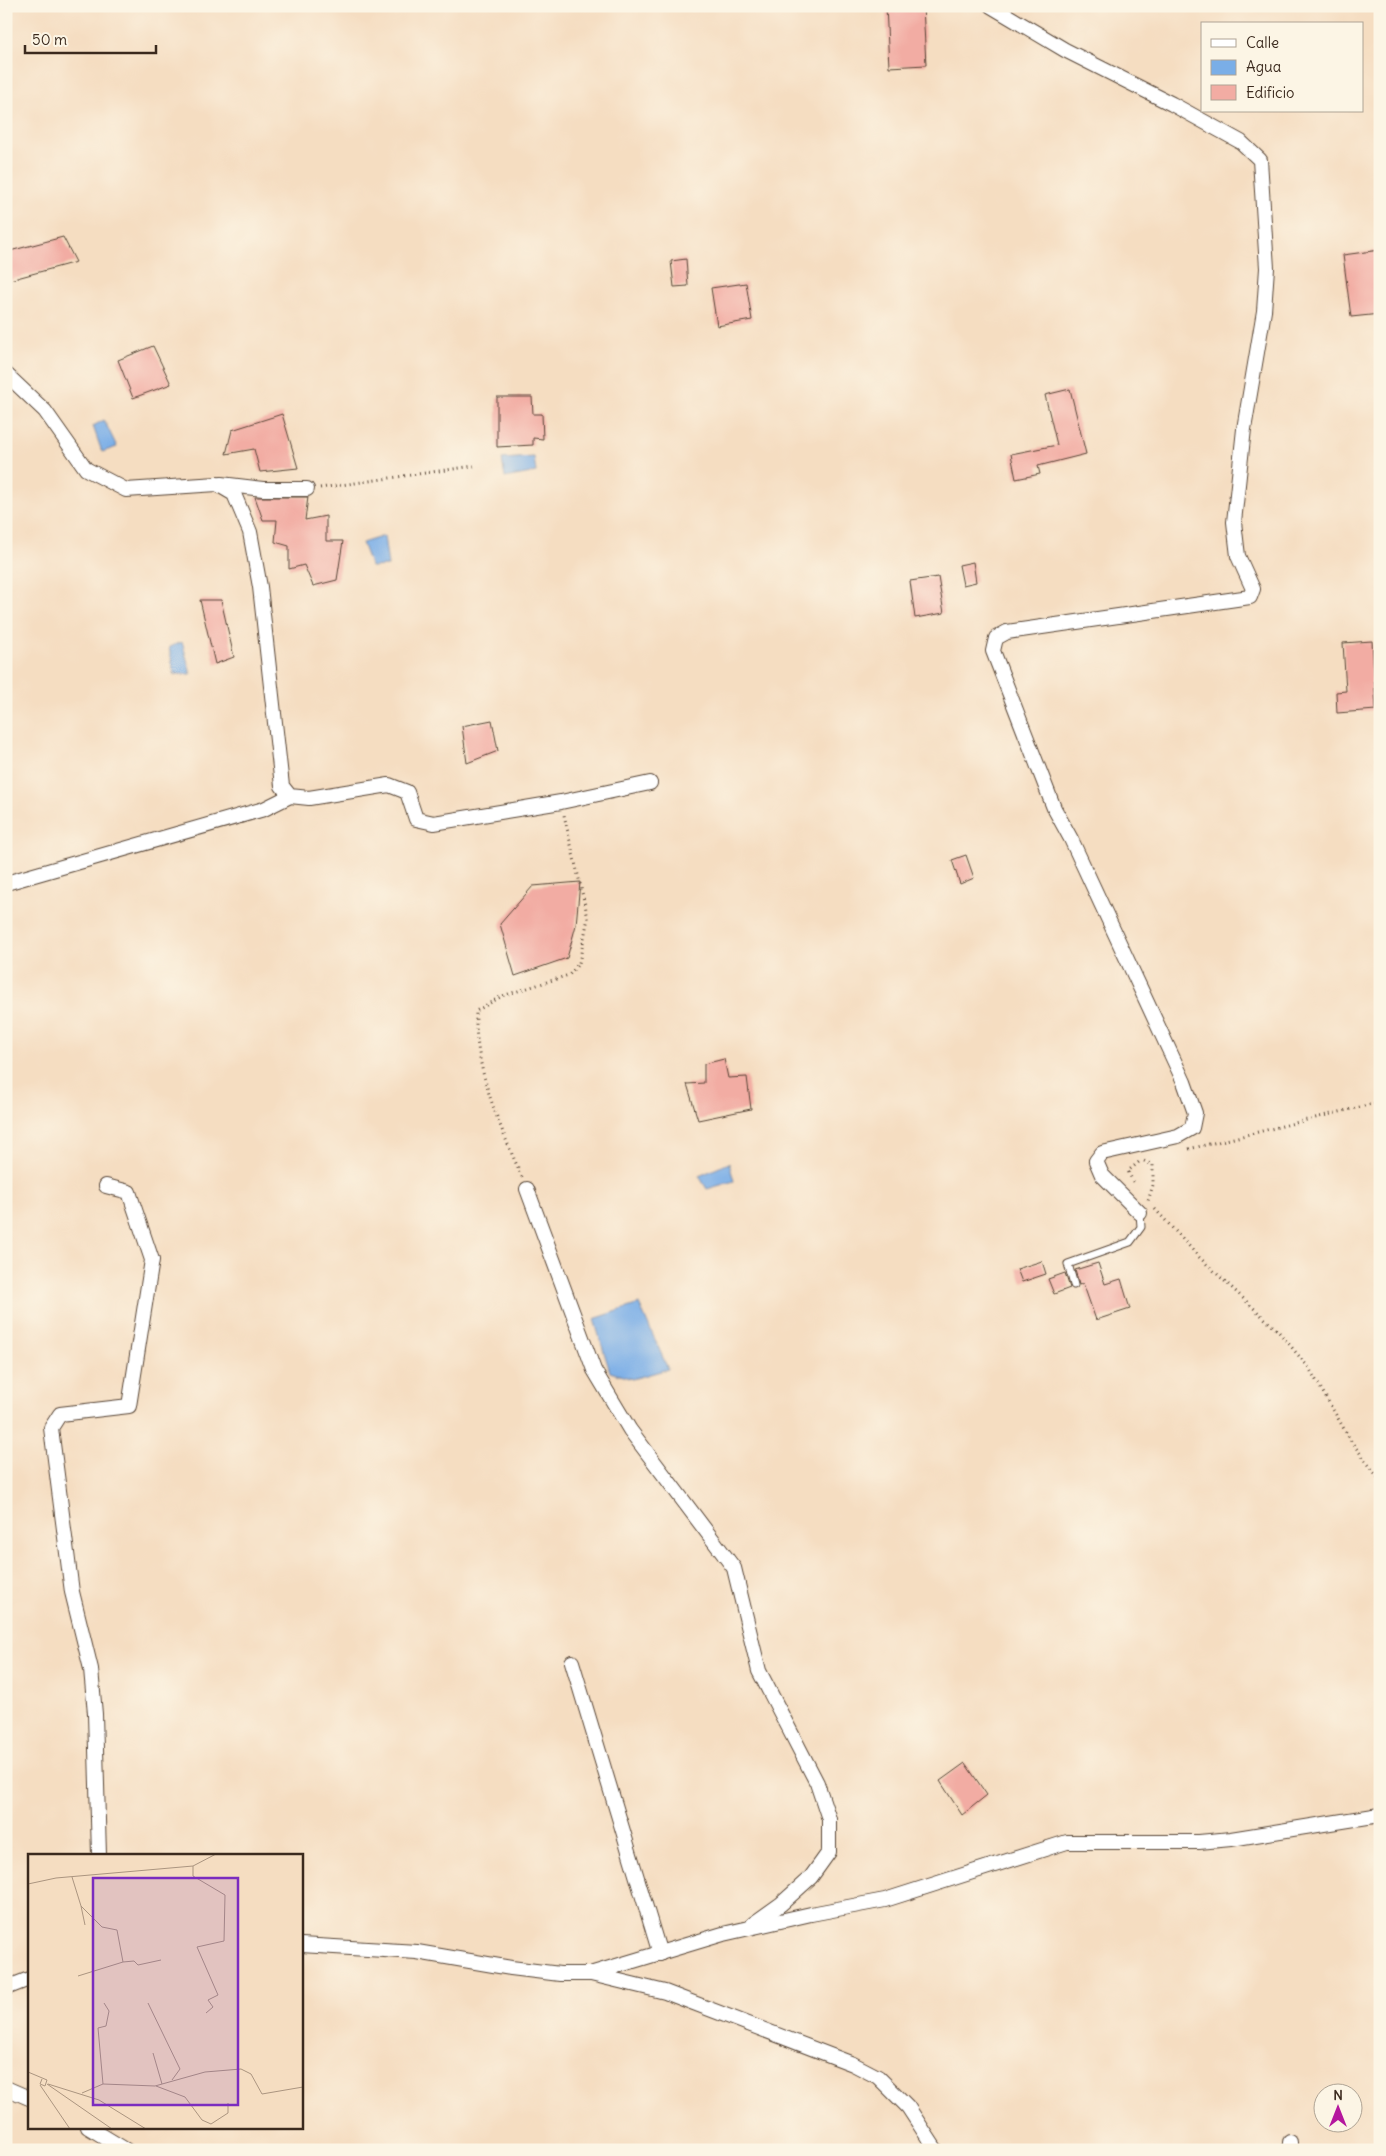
<svg xmlns="http://www.w3.org/2000/svg" width="1386" height="2156" viewBox="0 0 1386 2156" font-family="Delius,sans-serif">
<style>
.water{fill:#7aaee7;stroke:#5a6c82}
.building{fill:#f2aca3}
.lines{fill:none;stroke-linecap:round;stroke-linejoin:round}
.service-casing{stroke:#574536;stroke-width:9}
.minor-casing{stroke:#574536;stroke-width:16}
.path{stroke:#574536;stroke-width:3;stroke-dasharray:1 4;stroke-linecap:butt}
.service{stroke:#fff;stroke-width:7}
.minor{stroke:#fff;stroke-width:14}
.inset-road{fill:none;stroke:#ab9580;stroke-width:1}
.view{fill:#7b2cbf;fill-opacity:0.15;stroke:#7b2cbf;stroke-width:2.5}
.inset-edge{fill:none;stroke:#3b2a1e;stroke-width:2.5}
</style>
<rect width="100%" height="100%" fill="#fcf5e5"/>
<filter id="ink" filterUnits="userSpaceOnUse"><feTurbulence type="fractalNoise" baseFrequency=".02" numOctaves="2"/><feDisplacementMap in="SourceGraphic" scale="10" xChannelSelector="R" yChannelSelector="G"/><feConvolveMatrix kernelMatrix="1 2 1 2 8 2 1 2 1" color-interpolation-filters="sRGB"/></filter>
<filter id="wash" filterUnits="userSpaceOnUse"><feTurbulence type="fractalNoise" baseFrequency=".0096" numOctaves="4" result="noise"/><feDisplacementMap in="SourceGraphic" scale="20" xChannelSelector="R" yChannelSelector="G"/><feGaussianBlur stdDeviation="1.12" result="paint"/><feColorMatrix in="noise" values="0 0 0 0 0 0 0 0 0 0 0 0 0 0 0 0 0 1.4 0 .05"/><feComposite in="paint" operator="in"/></filter>
<g filter="url(#wash)">
<rect width="100%" height="100%" fill="#f5ddc1"/>
<!-- water -->
<g class="water">
<path d="M104,420L117,447L102,452L93,426Z"/>
<path d="M534,457L536,472L505,478L502,459Z"/>
<path d="M384,536L388,566L371,567L362,543Z"/>
<path d="M182,642L191,674H174L169,647Z"/>
<path d="M729,1163L734,1181L707,1189L699,1176Z"/>
<path d="M639,1304L668,1369L632,1379L610,1372L594,1319Z"/>
</g>
<g id="blocks">
<!-- building -->
<g class="building">
<path d="M886,6H923L926,65L889,67Z"/>
<path d="M63,237L76,262L6,281V252Z"/>
<path d="M1380,250V314L1351,317L1343,255Z"/>
<path d="M686,259L688,286L674,287L671,261Z"/>
<path d="M746,283L752,320L717,326L711,288Z"/>
<path d="M153,346L171,384L133,398L118,360Z"/>
<path d="M1070,389L1086,454L1038,466L1040,474L1016,479L1011,454L1057,445L1045,395Z"/>
<path d="M497,397H532L533,414H542L543,439L533,438V445L497,447Z"/>
<path d="M282,414L298,468L260,472L254,449L226,454L232,430Z"/>
<path d="M255,497H308L305,520L326,516V541H343L337,580L313,586L304,565L289,569V546L275,542L277,520H263Z"/>
<path d="M973,562L976,582L963,585L959,565Z"/>
<path d="M938,577L944,613L915,618L910,581Z"/>
<path d="M200,600H221L234,657L215,664Z"/>
<path d="M1372,641L1376,710L1337,713L1336,692L1346,691L1343,643Z"/>
<path d="M492,720L498,751L467,763L462,726Z"/>
<path d="M966,855L974,878L960,884L952,860Z"/>
<path d="M580,882L576,925L567,958L515,976L500,924L533,886Z"/>
<path d="M724,1059L728,1078L747,1077L751,1109L698,1120L687,1084L704,1083V1064Z"/>
<path d="M1042,1261L1046,1274L1022,1282L1017,1269Z"/>
<path d="M1098,1263L1105,1284L1121,1279L1130,1309L1096,1320L1083,1283L1079,1285L1075,1270Z"/>
<path d="M1065,1273L1070,1288L1054,1294L1048,1279Z"/>
<path d="M965,1763L987,1795L962,1815L940,1781Z"/>
</g>
</g>
</g>
<g filter="url(#ink)">
<use href="#blocks" fill-opacity="0" stroke="#574536" stroke-width="1"/>
<g class="lines">
<defs>
<path id="service" d="M1074,1285L1068,1264L1130,1242L1141,1227L1140,1213"/>
<g id="minor">
<path d="M991,6L1065,50L1172,104L1241,142L1260,160L1267,268L1264,311L1244,429L1234,522L1238,556L1253,589L1250,597L1007,632L996,638L993,651L1054,808L1071,839L1184,1082L1195,1113L1192,1128L1178,1136L1102,1153L1096,1161L1102,1175L1140,1213"/>
<path d="M6,374L45,411L86,469L126,490L217,484L234,494L250,532L260,587L282,786L290,796L309,798L389,785L407,792L416,819L434,823L561,802L650,783"/>
<path d="M221,484L263,489H307"/>
<path d="M6,883L264,809L290,796"/>
<path d="M527,1189L594,1370L630,1430L734,1568L759,1671L817,1783L829,1819V1852L811,1877L781,1904L753,1924"/>
<path d="M572,1662L660,1954"/>
<path d="M99,1855L95,1714L91,1669L72,1592L51,1428L60,1414L129,1406L152,1260L129,1192L106,1186"/>
<path d="M301,1945L417,1952L511,1968L560,1974H590L723,1934L811,1914L885,1900L1067,1842H1199L1231,1839L1380,1815"/>
<path d="M591,1974L665,1992L853,2064L878,2077L908,2107L936,2150"/>
<path d="M6,1988L29,1979"/>
<path d="M6,2088L29,2098"/>
<path d="M88,2127L126,2150"/>
<path d="M1290,2142V2150"/>
</g>
</defs>
<!-- service casing -->
<use href="#service" class="service-casing"/>
<!-- minor casing -->
<use href="#minor" class="minor-casing"/>
<!-- path -->
<g class="path">
<path d="M320,488L474,466"/>
<path d="M1189,1149L1380,1102"/>
<path d="M1144,1161L1153,1165V1185L1148,1201"/>
<path d="M522,1177C499,1124 474,1069 476,1011L502,996L569,975L579,963L588,918L564,815"/>
<path d="M1133,1182L1128,1171L1139,1162"/>
<path d="M1155,1209L1199,1257L1278,1331L1309,1368L1351,1441L1380,1480"/>
</g>
<!-- service -->
<use href="#service" class="service"/>
<!-- minor -->
<use href="#minor" class="minor"/>
</g>
</g>
<!-- overview -->
<g transform="translate(28 1854)">
<rect width="275" height="275" fill="#f5ddc1"/>
<path class="inset-road" d="M165,12V22L197,41L196,87L169,93L190,141L180,146L185,153L178,159M44,23L53,52M0,30L28,24L165,12L188,0M57,71L53,52L74,73L89,76L95,108L106,107L110,111L133,106M50,122L95,108M120,149L152,215L144,226M125,199L134,230M0,218L19,226L17,232L12,230L14,225M19,230L84,275M20,230L71,246L118,275M75,230L70,174L78,172L81,157L76,149M12,231L42,275M128,232L157,243L174,266L183,270L200,259V249M54,239L75,230L127,232L177,218L213,215L223,220L234,240L275,233"/>
<path class="view" d="M65,24H210V251H65Z"/>
<rect width="275" height="275" class="inset-edge"/>
</g>
<!-- margin -->
<rect width="1386" height="2156" fill="none" stroke="#fcf5e5" stroke-width="25"/>
<!-- legend -->
<rect x="1201" y="22" width="162" height="90" fill="#fcf5e5" stroke="#afa495"/>
<rect x="1211" y="39" width="25" height="8" fill="#ffffff" stroke="#afa495"/>
<text x="1246" y="48" font-size="15" fill="#3b2a1e">Calle</text>
<rect x="1211" y="60" width="25" height="15" fill="#7aaee7" stroke="#afa495"/>
<text x="1246" y="72" font-size="15" fill="#3b2a1e">Agua</text>
<rect x="1211" y="85" width="25" height="15" fill="#f2aca3" stroke="#afa495"/>
<text x="1246" y="98" font-size="15" fill="#3b2a1e">Edificio</text>
<!-- north arrow -->
<g transform="translate(1338 2108)"><circle r="24" fill="#fcf5e5" stroke="#afa495"/>
<path d="M0-4L9 19L0 12L-9 19Z" fill="#b5179e"/>
<text y="-8" font-size="14" font-weight="bold" text-anchor="middle" fill="#3b2a1e">N</text>
</g>
<!-- scale -->
<path d="M25 45v8h131v-8" fill="none" stroke="#3b2a1e" stroke-width="2.5"/>
<text x="32" y="45" font-size="15" fill="#3b2a1e" stroke="#fcf5e5" stroke-width="4" paint-order="stroke">50 m</text>
</svg>
